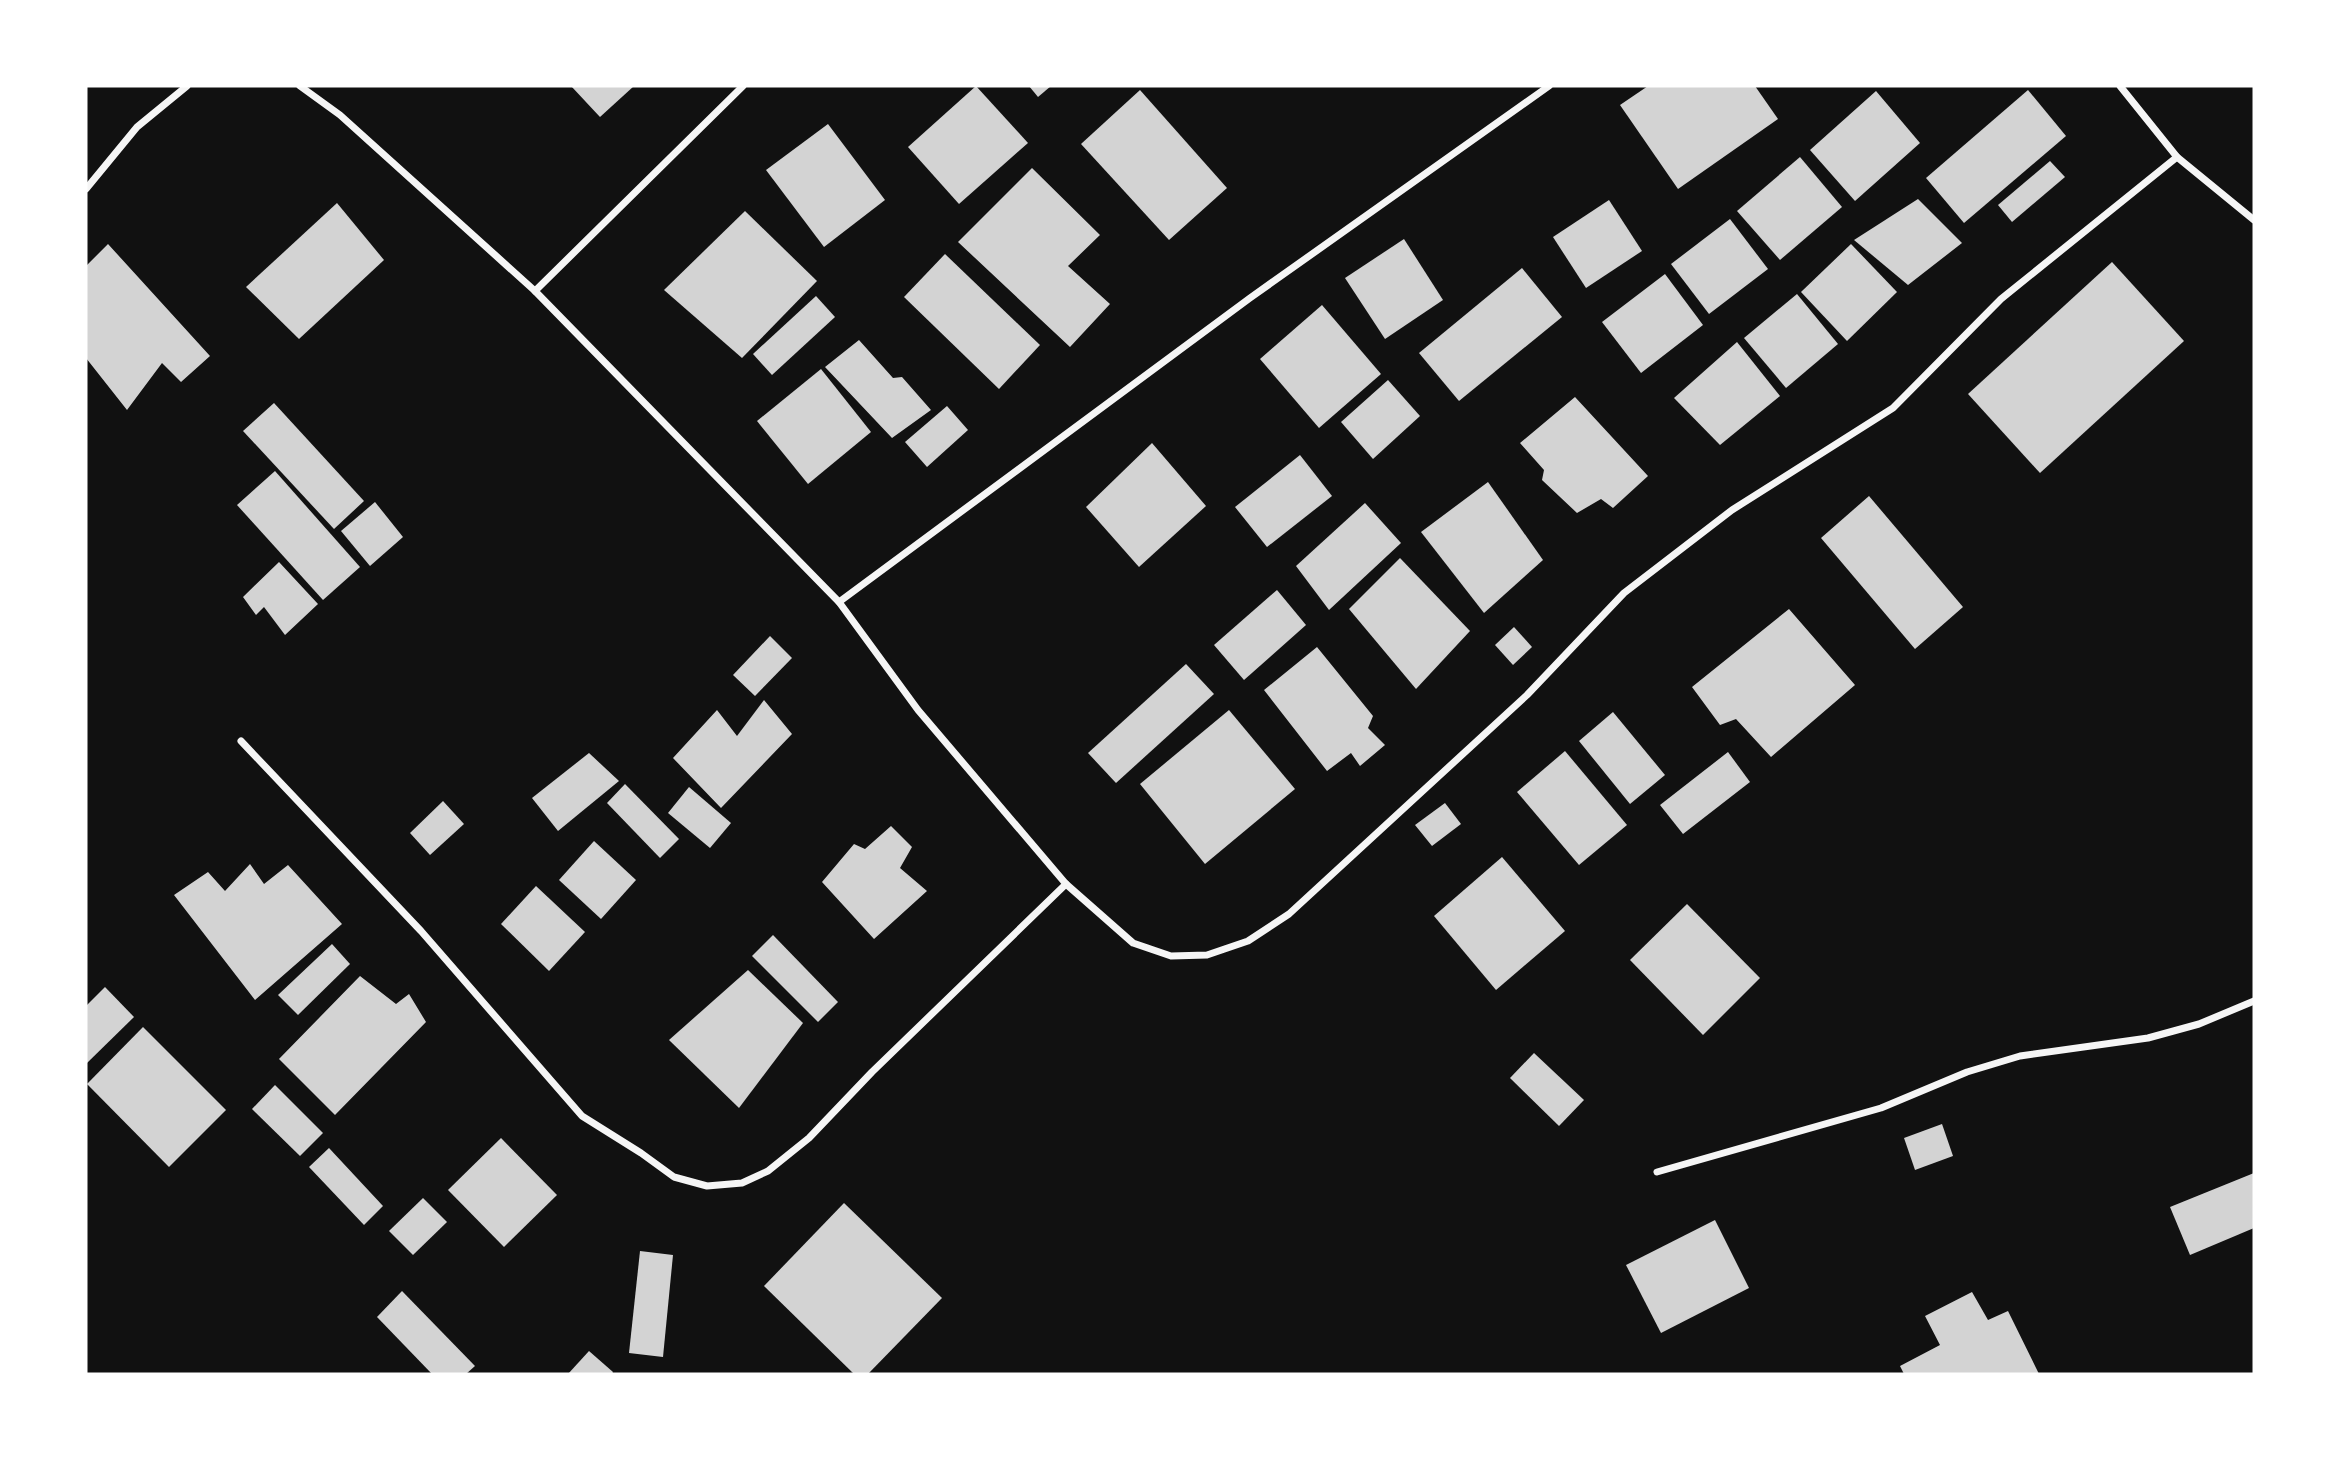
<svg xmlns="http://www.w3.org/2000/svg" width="2340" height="1460" viewBox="0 0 2340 1460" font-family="Helvetica,sans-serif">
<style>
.building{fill:#d3d3d3}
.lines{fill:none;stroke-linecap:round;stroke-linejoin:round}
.minor{stroke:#f5f5f5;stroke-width:7}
</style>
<rect width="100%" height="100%" fill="#111"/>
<!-- building -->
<g class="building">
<path d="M571,86H634L600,117Z"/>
<path d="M976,86L1028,143L959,204L908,147Z"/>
<path d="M1029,86H1051L1038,97Z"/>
<path d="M1648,86H1755L1778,119L1678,189L1620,105Z"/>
<path d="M1140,90L1227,188L1169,240L1081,144Z"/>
<path d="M2028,90L2066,136L1964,223L1926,178Z"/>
<path d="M1876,91L1920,143L1855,201L1810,150Z"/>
<path d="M828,124L885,200L824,247L766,170Z"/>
<path d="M1800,157L1842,207L1780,260L1737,211Z"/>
<path d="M2050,161L2065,177L2012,222L1998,205Z"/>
<path d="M1032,168L1100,235L1068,266L1110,304L1070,347L958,242Z"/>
<path d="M1918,199L1962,243L1908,285L1854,240Z"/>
<path d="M1609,200L1642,251L1586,288L1553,237Z"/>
<path d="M337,203L384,260L299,339L246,287Z"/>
<path d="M745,211L817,281L742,358L664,290Z"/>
<path d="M1730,219L1768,269L1709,314L1671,264Z"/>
<path d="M1404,239L1443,300L1385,339L1345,278Z"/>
<path d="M108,244L210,356L181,382L162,363L127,410L86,358V266Z"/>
<path d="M1851,244L1897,292L1847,341L1801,292Z"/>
<path d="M945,254L1040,345L999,389L904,297Z"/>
<path d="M2112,262L2184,341L2040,473L1968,394Z"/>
<path d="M1522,268L1562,317L1459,401L1419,353Z"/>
<path d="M1665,274L1703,325L1641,373L1602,322Z"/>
<path d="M1797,294L1838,344L1786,388L1744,338Z"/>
<path d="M816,296L835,317L772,375L753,354Z"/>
<path d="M1322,305L1381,374L1319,428L1260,359Z"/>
<path d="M859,340L893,378L902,377L931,410L892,438L825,367Z"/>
<path d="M1737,342L1780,396L1720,445L1674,398Z"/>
<path d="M821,369L871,432L808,484L757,421Z"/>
<path d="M1388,380L1420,416L1373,459L1341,422Z"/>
<path d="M1575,397L1648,476L1613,508L1601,499L1577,513L1542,480L1544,470L1520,443Z"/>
<path d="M274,403L364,501L334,529L243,431Z"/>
<path d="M947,406L968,430L927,467L905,442Z"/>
<path d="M1152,443L1206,506L1139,567L1086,507Z"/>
<path d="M1300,455L1332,496L1267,547L1235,507Z"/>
<path d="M275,471L360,567L323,600L237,505Z"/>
<path d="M1488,482L1543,560L1484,613L1421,532Z"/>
<path d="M1869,496L1963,607L1915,649L1821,538Z"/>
<path d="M375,502L403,537L370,566L341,531Z"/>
<path d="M1365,503L1401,543L1329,610L1296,566Z"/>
<path d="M1400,558L1470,631L1416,689L1349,609Z"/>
<path d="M279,562L318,604L285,635L264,607L256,615L243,597Z"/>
<path d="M1277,590L1306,625L1244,680L1214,645Z"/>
<path d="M1789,609L1855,685L1771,757L1736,719L1720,725L1692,687Z"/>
<path d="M1514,627L1532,647L1513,665L1495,645Z"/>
<path d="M770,636L792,658L755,696L733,675Z"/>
<path d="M1317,647L1373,716L1368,728L1385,745L1360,766L1351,753L1327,771L1264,690Z"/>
<path d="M1186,664L1214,694L1116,783L1088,753Z"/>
<path d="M764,700L792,734L721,808L673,758L717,710L737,736Z"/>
<path d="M1229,710L1295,789L1205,864L1140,784Z"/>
<path d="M1613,712L1665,775L1630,804L1579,741Z"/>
<path d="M1565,751L1627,825L1579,865L1517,792Z"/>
<path d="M1728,752L1750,782L1683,834L1660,805Z"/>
<path d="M589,753L619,781L558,831L532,798Z"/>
<path d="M625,784L679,839L660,858L607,803Z"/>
<path d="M689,787L731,823L710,848L668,813Z"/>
<path d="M443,801L464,824L430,855L410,833Z"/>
<path d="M1445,803L1461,824L1432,846L1415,825Z"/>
<path d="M891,826L912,847L900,868L927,891L874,939L822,882L854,844L865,849Z"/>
<path d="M594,841L636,880L601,919L559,880Z"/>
<path d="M1502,857L1565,931L1496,990L1434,916Z"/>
<path d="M250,864L264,884L288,865L342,924L255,1000L174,895L208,872L225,891Z"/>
<path d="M536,886L585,932L549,971L501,924Z"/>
<path d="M1687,904L1760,978L1703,1035L1630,960Z"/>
<path d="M773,935L838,1002L818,1022L752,956Z"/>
<path d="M332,944L350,964L298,1015L278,995Z"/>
<path d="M748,970L803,1023L739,1108L669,1040Z"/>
<path d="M360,976L396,1004L409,994L426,1022L335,1115L279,1059Z"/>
<path d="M105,987L134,1017L86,1064V1006Z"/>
<path d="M143,1027L226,1110L169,1167L87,1084Z"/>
<path d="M1534,1053L1584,1100L1559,1126L1510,1078Z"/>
<path d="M275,1085L323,1133L300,1156L252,1109Z"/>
<path d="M1942,1124L1953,1156L1915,1170L1904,1138Z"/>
<path d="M501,1138L557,1195L504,1247L448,1190Z"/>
<path d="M329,1148L383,1206L364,1225L309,1167Z"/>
<path d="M2254,1173V1228L2190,1255L2170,1207Z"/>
<path d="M423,1198L447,1222L413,1255L389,1231Z"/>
<path d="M844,1203L942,1298L868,1374H854L764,1286Z"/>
<path d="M1715,1220L1749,1288L1661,1333L1626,1265Z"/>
<path d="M640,1251L673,1255L663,1357L629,1353Z"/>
<path d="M402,1291L475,1366L466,1374H432L377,1317Z"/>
<path d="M1972,1292L1988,1320L2008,1311L2039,1374H1904L1900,1366L1940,1345L1925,1316Z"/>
<path d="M589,1351L613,1372L612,1374H568Z"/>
</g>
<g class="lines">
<!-- minor -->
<g class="minor">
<path d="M300,86L340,115L535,291L839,602L918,710L1066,884L1133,943L1171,956L1207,955L1248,941L1289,914L1527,695L1624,593L1732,510L1893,408L2001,299L2177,157"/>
<path d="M2120,86L2177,157L2254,220"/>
<path d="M86,189L137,127L187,86"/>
<path d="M535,291L743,86"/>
<path d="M839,602L1250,298L1549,86"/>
<path d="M241,741L421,931L582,1116L641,1153L674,1177L707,1186L742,1183L768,1171L809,1138L872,1072L1066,884"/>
<path d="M1657,1172L1881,1108L1967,1072L2020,1056L2148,1038L2199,1024L2254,1001"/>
</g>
</g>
<!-- border -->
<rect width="2340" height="1460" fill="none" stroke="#ffffff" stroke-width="175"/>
</svg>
